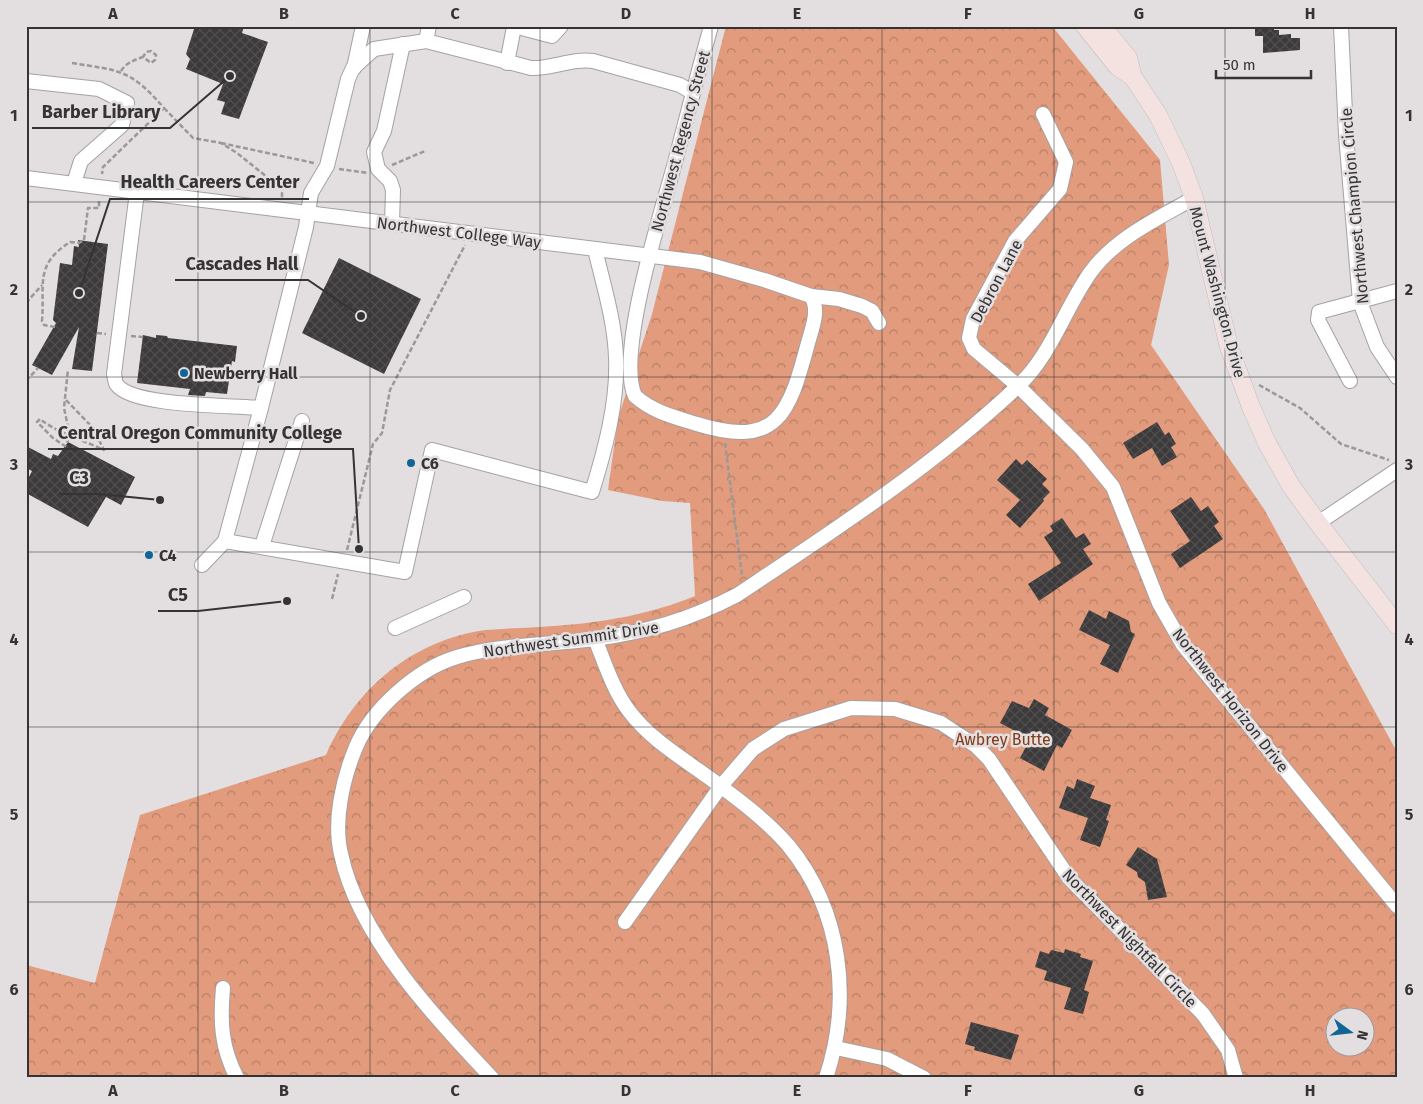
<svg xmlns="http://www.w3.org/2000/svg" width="1423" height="1104" viewBox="0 0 1423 1104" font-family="'Fira Sans',sans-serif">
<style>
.forest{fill:url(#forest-crowns);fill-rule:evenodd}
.building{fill:url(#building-cross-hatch)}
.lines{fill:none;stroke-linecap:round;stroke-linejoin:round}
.minor-casing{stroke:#a6a1a2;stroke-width:16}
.major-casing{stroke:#bebebe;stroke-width:19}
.path{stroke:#9b9899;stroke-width:2.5;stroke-dasharray:5 2.5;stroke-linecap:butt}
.minor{stroke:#fff;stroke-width:14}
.major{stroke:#f4e2e1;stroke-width:18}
.grid{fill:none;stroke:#353334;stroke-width:1;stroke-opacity:0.55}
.poi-dot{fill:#106596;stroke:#e3dee0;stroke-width:2}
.labels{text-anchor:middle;stroke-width:5;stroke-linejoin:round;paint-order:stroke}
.street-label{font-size:16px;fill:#353334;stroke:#e3dee0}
.poi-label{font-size:16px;font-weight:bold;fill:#353334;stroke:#e3dee0;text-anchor:start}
.park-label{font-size:16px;fill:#813b18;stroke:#e3dee0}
.leader{fill:none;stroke:#353334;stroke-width:2}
.callout-dot{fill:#353334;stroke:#e3dee0;stroke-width:2}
.callout-label{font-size:18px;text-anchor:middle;font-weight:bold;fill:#353334;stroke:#e3dee0;stroke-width:5;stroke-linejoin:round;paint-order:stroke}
.neatline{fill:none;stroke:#353334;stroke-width:2}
.grid-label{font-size:16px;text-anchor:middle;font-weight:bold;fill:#353334}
</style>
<defs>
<pattern id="forest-crowns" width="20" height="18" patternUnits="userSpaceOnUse" patternTransform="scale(1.25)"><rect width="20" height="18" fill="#e29b7c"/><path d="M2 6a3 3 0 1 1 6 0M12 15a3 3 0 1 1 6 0" fill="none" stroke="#b87f66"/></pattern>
<pattern id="building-cross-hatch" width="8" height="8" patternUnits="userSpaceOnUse" patternTransform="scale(1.25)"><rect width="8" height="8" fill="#3d3a3c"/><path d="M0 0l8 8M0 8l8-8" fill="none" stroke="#514e50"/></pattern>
</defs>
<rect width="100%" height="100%" fill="#e3dee0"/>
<!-- forest -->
<path class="forest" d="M726,26H1052L1160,160L1169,265L1151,345L1264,509L1397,752V1078H26V965L95,983L140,815L326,755C355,689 412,640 486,630C509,628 532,628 554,626C601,623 652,614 695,596L690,503L662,501L608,490L618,418L652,314ZM1336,1016H1366V1046H1336Z"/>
<!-- building -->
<g class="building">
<path d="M195,26H244L242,33L268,42L239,119L221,114L225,102L217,100L223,84L186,69L190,59L186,54Z"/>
<path d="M1255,26H1274V30H1279V35L1291,34V38H1300V50L1263,53V36H1255Z"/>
<path d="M78,240L108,244L92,371L72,369L79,327L52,375L32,365L56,323L53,320L60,263L72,265L74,246L79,247Z"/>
<path d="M339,258L421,299L384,374L302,333Z"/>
<path d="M143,335L156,338V335L167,336L168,338L237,346L235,362L232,361L227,394L206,392L205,396L188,395L190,389L137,383Z"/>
<path d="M1157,422L1165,435L1169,432L1176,444L1171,447L1177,457L1162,466L1152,448L1133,459L1123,443Z"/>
<path d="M68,442L135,477L121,505L106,497L88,527L26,493V483L32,471L26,468V446L51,459L53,454L58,456Z"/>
<path d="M1016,459L1022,465L1027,460L1047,479L1042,484L1050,492L1043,499L1044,501L1020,528L1006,515L1020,500L997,480Z"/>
<path d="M1191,497L1201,511L1208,506L1219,522L1214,526L1223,539L1180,568L1171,554L1190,541L1170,511Z"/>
<path d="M1062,518L1076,538L1084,533L1091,544L1083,549L1093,564L1039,601L1028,584L1061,563L1044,537L1053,531L1050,526Z"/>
<path d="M1089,610L1106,619L1109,611L1129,621L1131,632L1135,634L1118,673L1100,664L1110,645L1079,630Z"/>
<path d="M1034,699L1049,708L1045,715L1072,730L1062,748L1057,745L1044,771L1020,758L1030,739L1000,723L1012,701L1029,708Z"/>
<path d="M1077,779L1095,786L1090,798L1111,805L1106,820L1109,821L1100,847L1080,840L1088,818L1059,808L1067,786L1074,789Z"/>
<path d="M1138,847L1157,859L1167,897L1148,900L1145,882L1138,877L1137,872L1126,865Z"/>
<path d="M1065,949L1081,954L1080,957L1093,961L1084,990L1089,992L1083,1014L1064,1009L1071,988L1044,980L1047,971L1035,967L1040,951L1049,954L1051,950L1064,953Z"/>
<path d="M971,1022L1019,1035L1011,1060L974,1050L975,1047L965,1044Z"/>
</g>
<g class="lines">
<defs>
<g id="minor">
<path d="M514,26L552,36L561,26"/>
<path d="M711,26C698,73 686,120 674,166C661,214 616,354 635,396C653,412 674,417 697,424C778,449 789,414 808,343C812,328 820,310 811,296"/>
<path d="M1341,26L1346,135L1360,302L1377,347L1397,377"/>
<path d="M426,41L429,26"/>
<path d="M507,63L514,27"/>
<path d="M354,68L363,26"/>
<path d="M26,81L99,89L127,103L122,125L81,161L74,183"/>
<path d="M1043,114L1066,162L1060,189L1015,241L973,319L969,338L974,349L1018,386L1082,449L1113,487L1159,603L1183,645L1397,906"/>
<path d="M26,178L700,262L764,280L811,296L839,299L862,306L872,311L879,323"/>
<path d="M137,192L114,374C115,378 115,383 117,385C133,407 233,405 261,408"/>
<path d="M392,223L393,190L390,181L378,169L374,152L384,131L403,44"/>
<path d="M595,249C603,284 615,321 616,358C618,402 605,450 592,492L432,450L405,572L225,541L261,408L306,227L311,193L327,166L348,79L353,68L374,49L426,41L531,68C553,69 571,58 593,61L680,85L693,93"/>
<path d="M1350,381L1318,320L1319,312L1397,291"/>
<path d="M1318,523L1397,470"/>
<path d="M262,546L302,421"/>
<path d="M202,565L225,541"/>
<path d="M395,628L464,597"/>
<path d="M595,639C605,663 613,690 629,711C652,742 689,762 719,785C743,803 768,822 788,845C842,911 852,999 826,1078"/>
<path d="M625,922L721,786L753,749L784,729L851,708L895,709L941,723L976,746L989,759L1069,878L1203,1014L1228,1050L1236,1078"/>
<path d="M223,988C220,1022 221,1047 237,1078"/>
<path d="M836,1048L887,1059L924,1078"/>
<path d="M492,1078C436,1019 358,936 341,854C333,821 343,778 356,747C372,709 417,669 457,657C501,644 549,645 594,639C647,632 689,620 737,595C833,531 932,467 1017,387C1051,356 1064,310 1090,273C1115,238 1157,219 1194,198"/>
</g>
<g id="major">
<path d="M1085,26L1117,66L1133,77"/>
<path d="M1102,26L1128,58L1133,77L1158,115L1181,163L1194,198L1229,347L1251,407L1267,443L1291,486L1318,523L1397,625"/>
</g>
</defs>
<!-- minor casing -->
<use href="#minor" class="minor-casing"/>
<!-- major casing -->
<use href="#major" class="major-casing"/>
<!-- path -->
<g class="path">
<path d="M72,63C121,71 130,69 164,108L103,167L102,174"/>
<path d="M121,71C126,63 134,60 143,57L151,63L155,60L156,55L151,51L146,52L143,57"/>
<path d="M164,108L193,138L221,143L237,153L282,189V198"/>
<path d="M221,143L314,163"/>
<path d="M392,165L425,151"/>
<path d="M339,169L368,173"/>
<path d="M26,303L42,285"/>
<path d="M55,327L44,325L42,321C45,284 34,265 70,242L79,243L84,240L88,208H99V199"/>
<path d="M97,333L106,334"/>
<path d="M131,336L143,337"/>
<path d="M26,381L38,368"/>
<path d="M1259,385L1300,408L1341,444L1389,460"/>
<path d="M66,400L93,428L104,450C83,440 59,434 40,419L37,422L53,438L65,446L70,436L64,408L68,369"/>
<path d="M725,443L742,576"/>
<path d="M347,550L373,444L382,433L390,390L465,245"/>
<path d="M332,599L338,574"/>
</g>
<!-- minor -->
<use href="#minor" class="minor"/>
<!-- major -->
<use href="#major" class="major"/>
</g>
<!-- grid -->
<path class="grid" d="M198,26V1078M370,26V1078M540,26V1078M712,26V1078M882,26V1078M1054,26V1078M1225,26V1078M26,202H1397M26,377H1397M26,552H1397M26,727H1397M26,902H1397"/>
<!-- markers -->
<g class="poi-dot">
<circle cx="184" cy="373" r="5"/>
<circle cx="411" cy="463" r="5"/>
<circle cx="149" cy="555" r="5"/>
</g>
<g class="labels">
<!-- street labels -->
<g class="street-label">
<text transform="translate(680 141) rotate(-75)" y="6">Northwest Regency Street</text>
<text transform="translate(1354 206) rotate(-95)" y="6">Northwest Champion Circle</text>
<text transform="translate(459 232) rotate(7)" y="6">Northwest College Way</text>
<text transform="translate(996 281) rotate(-62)" y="6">Debron Lane</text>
<text transform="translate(1218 292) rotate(75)" y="6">Mount Washington Drive</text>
<text transform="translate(571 639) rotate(-8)" y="6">Northwest Summit Drive</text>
<text transform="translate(1231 700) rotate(52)" y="6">Northwest Horizon Drive</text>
<text transform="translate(1130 938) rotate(46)" y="6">Northwest Nightfall Circle</text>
</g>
<!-- poi labels -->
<g class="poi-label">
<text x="194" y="379">Newberry Hall</text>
<text x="421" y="469">C6</text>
<text x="159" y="561">C4</text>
</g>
<!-- park labels -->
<g class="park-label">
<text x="1003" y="745">Awbrey Butte</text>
</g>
</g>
<!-- callouts -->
<path class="leader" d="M230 76L170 128H32M79 293L110 199H309M361 316L308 280H175M359 549L353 449H48M160 500L99 494H60M287 601L198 611H158"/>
<g class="callout-dot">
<circle cx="230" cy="76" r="5"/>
<circle cx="79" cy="293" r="5"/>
<circle cx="361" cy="316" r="5"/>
<circle cx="359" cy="549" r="5"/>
<circle cx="160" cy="500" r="5"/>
<circle cx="287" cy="601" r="5"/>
</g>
<g class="callout-label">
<text x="101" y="118">Barber Library</text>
<text x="210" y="188">Health Careers Center</text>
<text x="242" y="270">Cascades Hall</text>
<text x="200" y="439">Central Oregon Community College</text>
<text x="79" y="484">C3</text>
<text x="178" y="601">C5</text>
</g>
<!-- border -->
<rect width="1423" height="1104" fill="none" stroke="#e3dee0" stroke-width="55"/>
<!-- north arrow -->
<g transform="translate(1350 1032) rotate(105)"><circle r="24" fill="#e3dee0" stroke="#9d9a9b"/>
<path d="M0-4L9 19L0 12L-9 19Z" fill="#106596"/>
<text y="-8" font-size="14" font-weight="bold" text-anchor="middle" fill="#353334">N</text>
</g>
<!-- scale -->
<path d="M1216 70v8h95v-8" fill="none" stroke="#353334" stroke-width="2.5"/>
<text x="1223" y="70" font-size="15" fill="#353334" stroke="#e3dee0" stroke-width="4" paint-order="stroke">50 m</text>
<rect x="28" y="28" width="1368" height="1048" class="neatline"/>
<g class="grid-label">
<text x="113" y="19">A</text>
<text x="284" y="19">B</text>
<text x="455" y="19">C</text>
<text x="626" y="19">D</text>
<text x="797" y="19">E</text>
<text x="968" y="19">F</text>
<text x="1139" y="19">G</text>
<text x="1310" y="19">H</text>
<text x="14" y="121">1</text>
<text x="1409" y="121">1</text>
<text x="14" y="295">2</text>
<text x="1409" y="295">2</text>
<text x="14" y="470">3</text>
<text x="1409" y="470">3</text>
<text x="14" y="645">4</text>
<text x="1409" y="645">4</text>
<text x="14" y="820">5</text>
<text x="1409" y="820">5</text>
<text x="14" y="995">6</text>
<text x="1409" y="995">6</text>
<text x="113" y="1096">A</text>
<text x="284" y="1096">B</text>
<text x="455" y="1096">C</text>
<text x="626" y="1096">D</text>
<text x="797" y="1096">E</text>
<text x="968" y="1096">F</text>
<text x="1139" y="1096">G</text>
<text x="1310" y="1096">H</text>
</g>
</svg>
